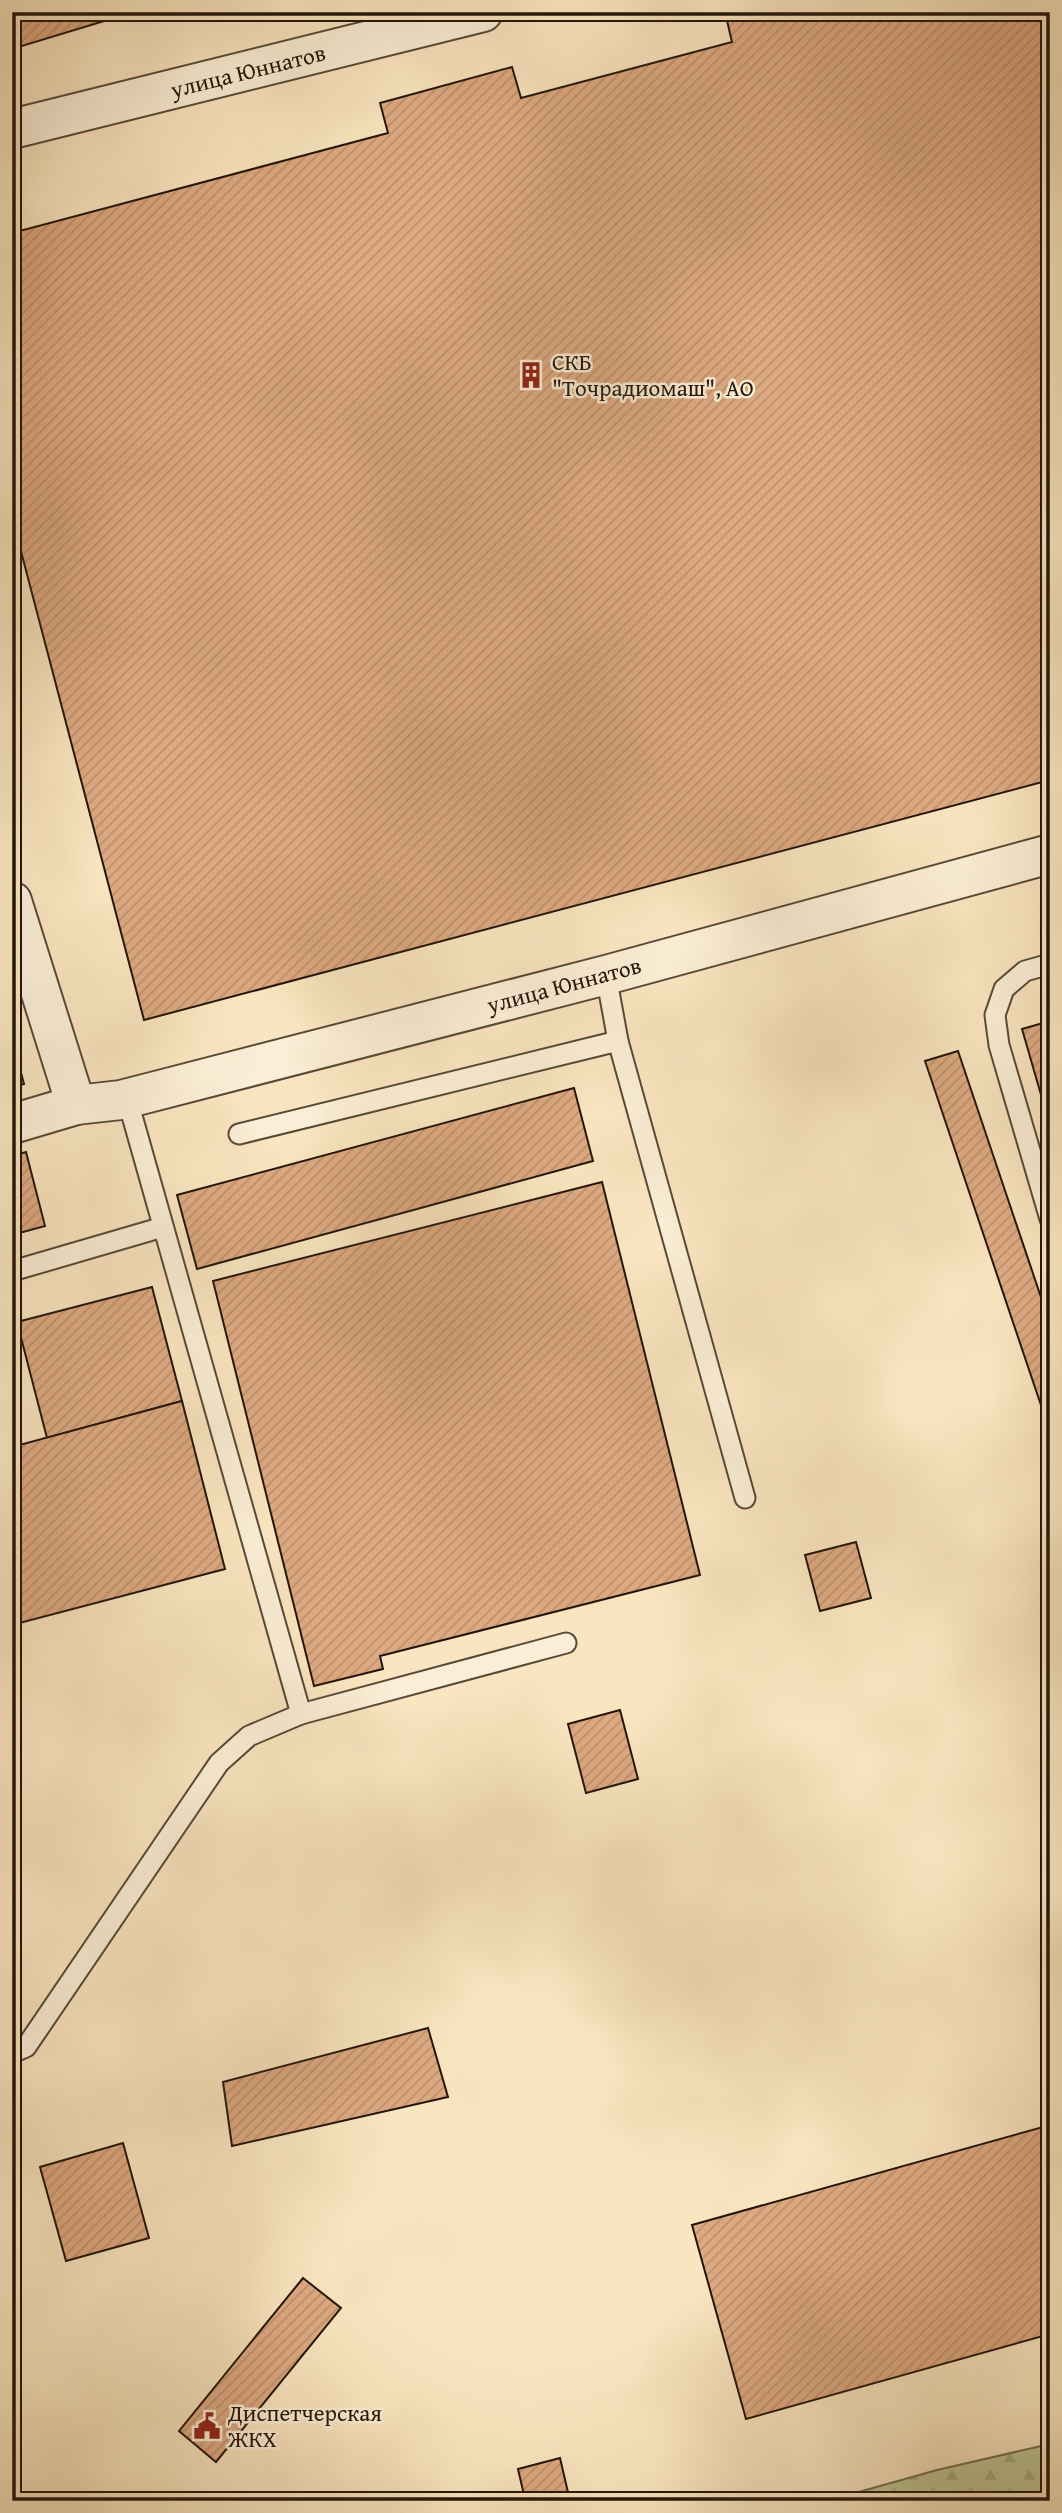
<svg xmlns="http://www.w3.org/2000/svg" width="1062" height="2513" viewBox="0 0 1062 2513" font-family="'Gentium Book Plus',serif">
<style>
.forest{fill:url(#forest-firs);stroke:#706d4f;stroke-width:2}
.building{fill:url(#building-hatch);stroke:#23150b;stroke-width:2}
.lines{fill:none;stroke-linecap:round;stroke-linejoin:round}
.service-casing{stroke:#584938;stroke-width:23}
.minor-casing{stroke:#584938;stroke-width:42}
.service{stroke:#fbeed6;stroke-width:19}
.minor{stroke:#fbeed6;stroke-width:38}
.labels{text-anchor:middle;stroke-width:5;stroke-linejoin:round;paint-order:stroke}
.street-label{font-size:23px;fill:#23150b;stroke:#fbeed6}
.poi-label{font-size:23px;fill:#23150b;stroke:#fbeed6;text-anchor:start}
</style>
<defs>
<pattern id="forest-firs" width="22" height="20" patternUnits="userSpaceOnUse" patternTransform="scale(1.75)"><rect width="22" height="20" fill="#bcc593"/><path d="M5 1l3.5 6h-7zM16 11l3.5 6h-7z" fill="#a1a87d"/></pattern>
<pattern id="building-hatch" width="6" height="6" patternUnits="userSpaceOnUse" patternTransform="scale(1.75)"><rect width="6" height="6" fill="#dda981"/><path d="M-1 1l2-2M0 6l6-6M5 7l2-2" fill="none" stroke="#bd916e"/></pattern>
</defs>
<rect width="100%" height="100%" fill="#f9e5c0"/>
<filter id="stains"><feTurbulence type="fractalNoise" baseFrequency=".00286" numOctaves="4"/><feColorMatrix values="0 0 0 0 .2 0 0 0 0 .09 0 0 0 0 .02 0 0 0 .5 -.17"/></filter>
<radialGradient id="worn" r=".72"><stop offset=".6" stop-color="#630" stop-opacity="0"/><stop offset="1" stop-color="#630" stop-opacity=".3"/></radialGradient>
<!-- forest -->
<path class="forest" d="M1050,2444V2501H855L848,2495L937,2470Z"/>
<!-- building -->
<g class="building">
<path d="M12,12H112L114,18L12,49Z"/>
<path d="M725,12H1050V780L144,1020L12,517V233L388,133L380,103L512,67L521,98L732,42Z"/>
<path d="M1050,1021V1126L1022,1029Z"/>
<path d="M12,1039L24,1084L12,1087Z"/>
<path d="M958,1051L1050,1324V1432L925,1061Z"/>
<path d="M574,1088L593,1161L197,1269L177,1195Z"/>
<path d="M26,1152L45,1226L12,1235V1156Z"/>
<path d="M602,1182L700,1575L380,1656L383,1669L314,1686L213,1281Z"/>
<path d="M152,1287L182,1401L47,1438L17,1322Z"/>
<path d="M182,1401L225,1569L12,1625V1447Z"/>
<path d="M856,1542L871,1598L820,1611L805,1555Z"/>
<path d="M620,1710L638,1779L586,1793L568,1724Z"/>
<path d="M12,1967L21,2002L12,2004Z"/>
<path d="M428,2028L448,2097L232,2146L223,2082Z"/>
<path d="M1050,2125V2334L746,2419L692,2225Z"/>
<path d="M123,2143L149,2238L66,2261L40,2167Z"/>
<path d="M303,2278L341,2308L216,2462L179,2431Z"/>
<path d="M560,2458L570,2501H501L524,2495L518,2469Z"/>
</g>
<g class="lines">
<defs>
<g id="service">
<path d="M1050,964L1025,971L1004,989L995,1015L999,1045L1050,1219"/>
<path d="M606,975L618,1041L745,1498"/>
<path d="M127,1098L301,1714"/>
<path d="M239,1134L618,1041"/>
<path d="M12,1271L163,1227"/>
<path d="M12,2053L26,2047L219,1763L249,1736L301,1714L566,1643"/>
</g>
<g id="minor">
<path d="M12,129L483,12"/>
<path d="M12,901L76,1105"/>
<path d="M12,1124L76,1105L121,1100L606,975L1050,854"/>
</g>
</defs>
<!-- service casing -->
<use href="#service" class="service-casing"/>
<!-- minor casing -->
<use href="#minor" class="minor-casing"/>
<!-- service -->
<use href="#service" class="service"/>
<!-- minor -->
<use href="#minor" class="minor"/>
</g>
<!-- icons -->
<defs>
<symbol id="building-bare" viewBox="-9 -9 18 18"><path d="M-4-6H4V6H1V3H-1V6H-4ZM-2.5-4.3h1.7v1.8h-1.7ZM.8-4.3h1.7v1.8H.8ZM-2.5-1h1.7V.8h-1.7ZM.8-1h1.7V.8H.8Z" fill="#8f2418" stroke="#fbeed6" stroke-width="2.5" paint-order="stroke"/></symbol>
<symbol id="civic-bare" viewBox="-9 -9 18 18"><path d="M-.6-6.5H3V-4.5H.6V-3L4-1V1h2V6H-6V1h2V-1L-.6-3ZM-1.2 2.5V6h2.4V2.5Z" fill="#8f2418" stroke="#fbeed6" stroke-width="2.5" paint-order="stroke"/></symbol>
</defs>
<g fill-rule="evenodd">
<use href="#building-bare" x="512" y="356" width="38" height="38"/>
<use href="#civic-bare" x="188" y="2407" width="38" height="38"/>
</g>
<g class="labels">
<!-- street labels -->
<g class="street-label">
<text transform="translate(248 71) rotate(-14)" y="8">улица Юннатов</text>
<text transform="translate(564 985) rotate(-15)" y="8">улица Юннатов</text>
</g>
<!-- poi labels -->
<g class="poi-label">
<text x="552" y="370">СКБ<tspan x="552" dy="26">"Точрадиомаш", АО</tspan></text>
<text x="228" y="2421">Диспетчерская<tspan x="228" dy="26">ЖКХ</tspan></text>
</g>
</g>
<!-- margin -->
<rect width="1062" height="2513" fill="none" stroke="#f9e5c0" stroke-width="42"/>
<rect x="14" y="14" width="1034" height="2485" fill="none" stroke="#23150b" stroke-width="3.5"/>
<rect x="21" y="21" width="1020" height="2471" fill="none" stroke="#23150b" stroke-width="2"/>
<rect width="100%" height="100%" filter="url(#stains)"/>
<rect width="100%" height="100%" fill="url(#worn)"/>
</svg>
